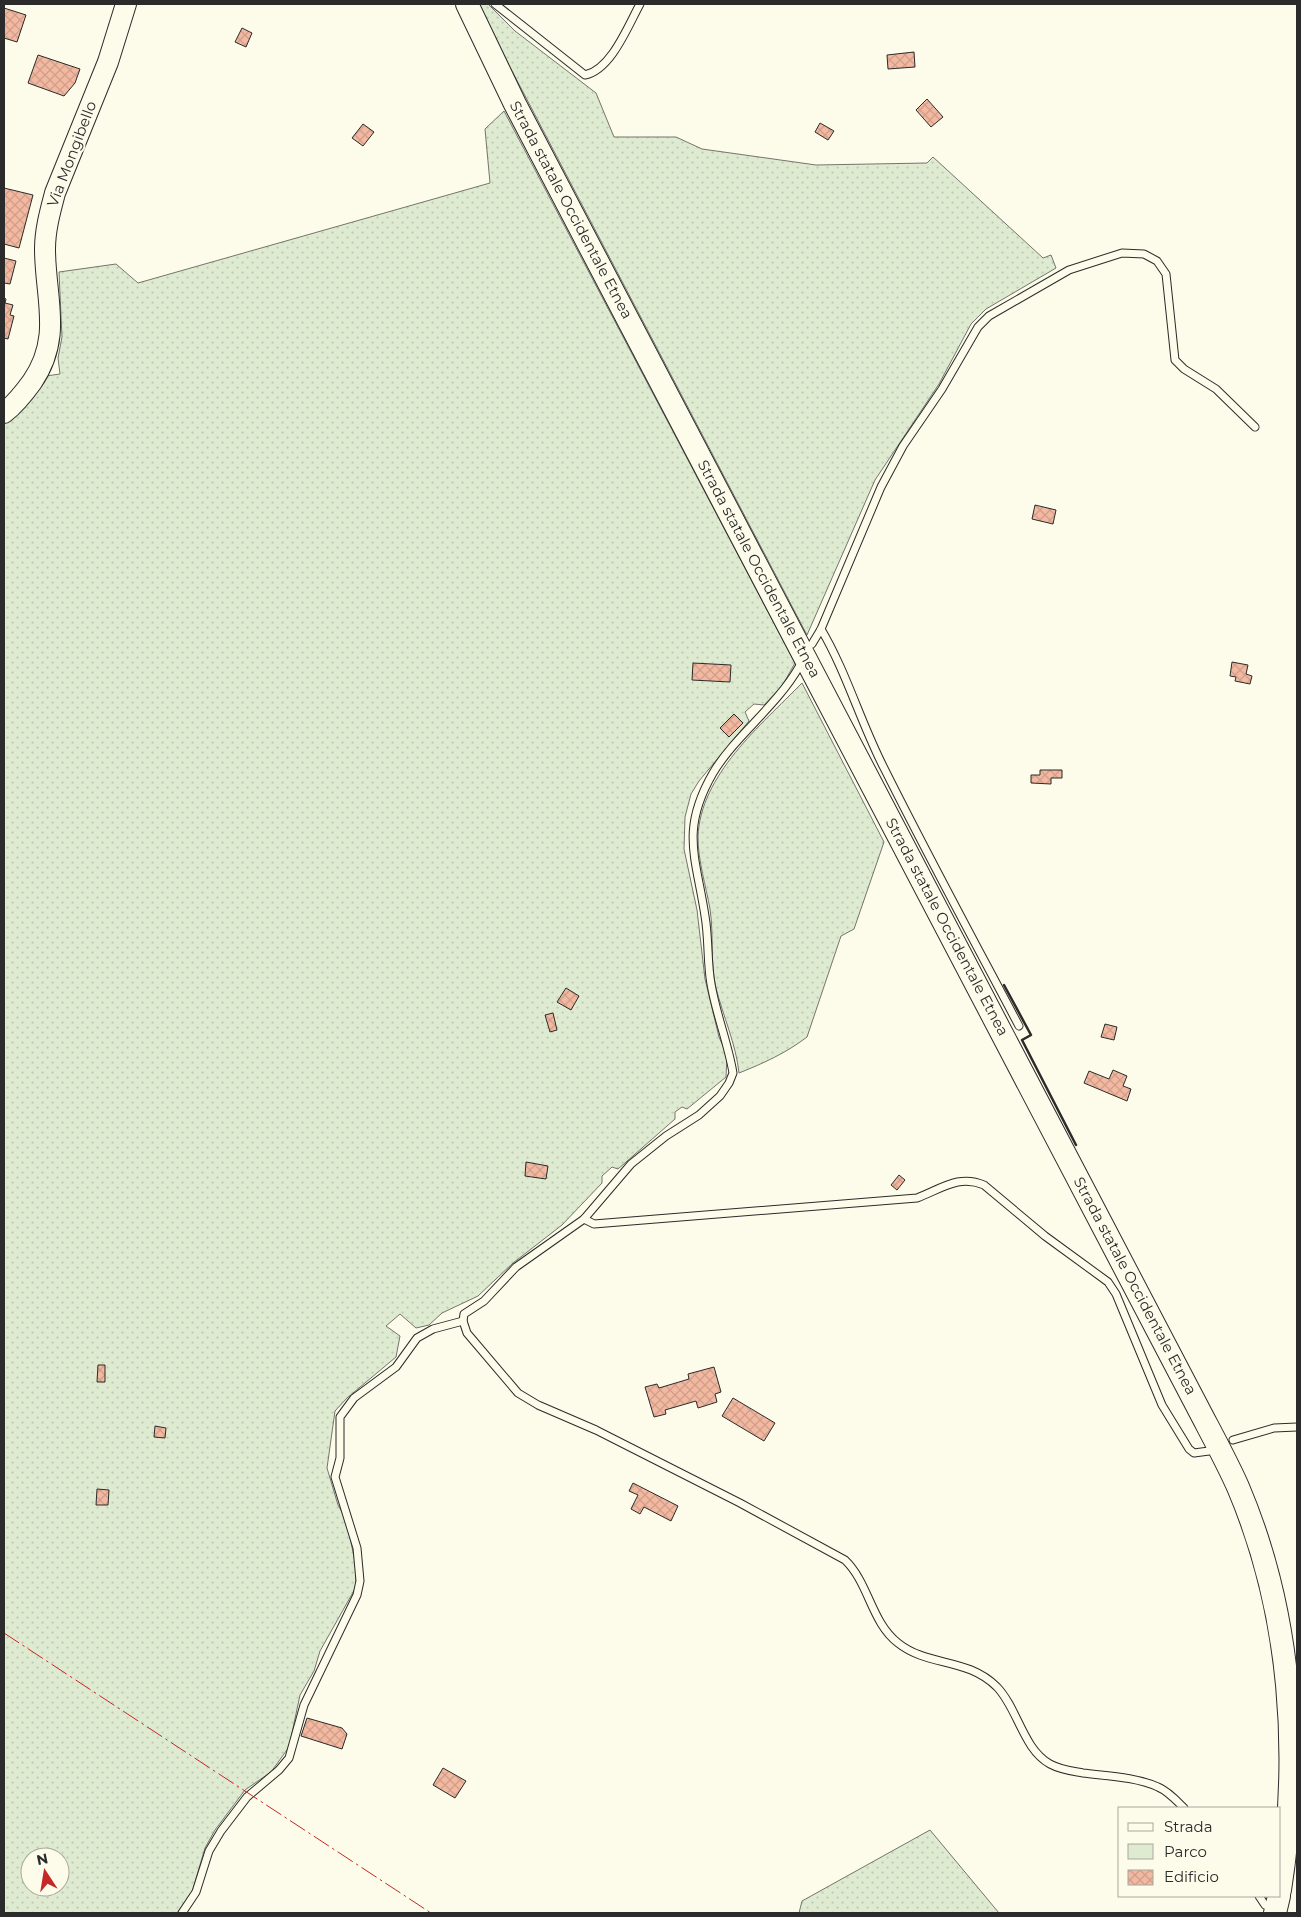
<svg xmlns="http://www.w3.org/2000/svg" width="1301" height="1917" viewBox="0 0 1301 1917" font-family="Montserrat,sans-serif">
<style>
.green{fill:url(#green-dots);stroke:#74746e;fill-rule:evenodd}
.building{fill:url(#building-cross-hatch);stroke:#2b2b2b}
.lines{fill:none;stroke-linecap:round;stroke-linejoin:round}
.lane-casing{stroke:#2b2b2b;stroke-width:9}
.secondary-casing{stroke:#2b2b2b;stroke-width:22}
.primary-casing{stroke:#2b2b2b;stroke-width:24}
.lane{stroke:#fdfbea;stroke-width:7}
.secondary{stroke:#fdfbea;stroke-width:20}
.primary{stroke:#fdfbea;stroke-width:22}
.wall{stroke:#2b2b2b;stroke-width:2.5}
.power{stroke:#c62828;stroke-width:1;stroke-dasharray:18 4 2.5 4;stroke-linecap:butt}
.labels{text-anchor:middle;stroke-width:4;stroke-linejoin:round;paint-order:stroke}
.street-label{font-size:15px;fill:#2b2b2b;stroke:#fdfbea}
</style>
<defs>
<pattern id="green-dots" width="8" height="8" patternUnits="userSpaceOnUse" patternTransform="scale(1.25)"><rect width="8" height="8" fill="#deebd1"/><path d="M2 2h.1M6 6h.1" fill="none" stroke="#bfcab4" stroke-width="1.8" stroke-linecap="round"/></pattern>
<pattern id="building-cross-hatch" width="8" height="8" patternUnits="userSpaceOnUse" patternTransform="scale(1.25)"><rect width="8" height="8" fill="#f2b8a0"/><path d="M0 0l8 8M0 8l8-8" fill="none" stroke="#d09e8a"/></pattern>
</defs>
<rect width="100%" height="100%" fill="#fdfbea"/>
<!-- green -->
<g class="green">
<path d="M477,4H488L515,31L596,93L614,137H676L702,149L816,165L927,163L933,157L1043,258L1051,255L1056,268L986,309L971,324L939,384L875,480L807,635Z"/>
<path d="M504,111L795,663L782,686L764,705L754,704L745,712L749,721L699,781L691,794L685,817L684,849L697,910L705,979L719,1037L727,1055L726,1077L687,1109L682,1107L675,1112V1119L618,1169L612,1167L602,1176V1183L562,1225L513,1263L478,1296L442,1313L429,1325L416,1328L400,1314L386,1326L400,1336L396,1357L347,1398L335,1411L327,1468L338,1505L346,1519L356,1566V1587L320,1651L314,1671L300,1695L289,1747L271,1772L245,1790L215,1830L205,1848L192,1892L177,1913H4V422L46,376L60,374L58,358L62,337L59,272L116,264L138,283L490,183L485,129ZM30,1857H60V1887H30Z"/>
<path d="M802,683L884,842L854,929L841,936L807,1037C786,1053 764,1063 739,1073C736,1044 723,1016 716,988C710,963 714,935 710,909C706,886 698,861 698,837C700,775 761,725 802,683Z"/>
<path d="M930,1830L999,1913H799L802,1901Z"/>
</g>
<!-- building -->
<g class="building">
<path d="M4,8L26,15L17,42L4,38Z"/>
<path d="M242,28L252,33L246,47L235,42Z"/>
<path d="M914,52L915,67L888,69L887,55Z"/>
<path d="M38,55L80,69L75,83L64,96L28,83Z"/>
<path d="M927,99L943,117L931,127L916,110Z"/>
<path d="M820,123L834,131L828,140L815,132Z"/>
<path d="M363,124L374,132L363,146L352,138Z"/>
<path d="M4,188L33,195L19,248L4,244Z"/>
<path d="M4,258L16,261L10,284L4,283Z"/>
<path d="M4,298L6,299L5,303L13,305L10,315L14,316L8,339L4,338Z"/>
<path d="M1035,505L1056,510L1053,524L1032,519Z"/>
<path d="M1232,662L1248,665L1246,674L1252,676L1250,684L1235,681L1236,677L1230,676Z"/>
<path d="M693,663L731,665L730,682L692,680Z"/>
<path d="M734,714L743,723L729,737L720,728Z"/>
<path d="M1040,770H1062V778H1051V784L1031,783V775H1040Z"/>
<path d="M566,988L579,996L571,1010L557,1002Z"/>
<path d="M553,1013L557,1030L550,1032L545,1015Z"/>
<path d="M1105,1024L1117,1027L1114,1040L1101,1037Z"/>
<path d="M1113,1070L1127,1076L1123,1086L1131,1089L1127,1101L1084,1083L1089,1071L1109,1079Z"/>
<path d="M526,1162L548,1166L546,1179L525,1176Z"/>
<path d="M899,1175L905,1180L897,1190L891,1185Z"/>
<path d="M98,1365H105V1382H97Z"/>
<path d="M714,1367L721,1392L715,1394L717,1402L698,1408L696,1401L665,1410L666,1414L654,1417L645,1387L657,1384L659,1388L689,1379L688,1374Z"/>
<path d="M733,1398L775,1423L764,1441L722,1416Z"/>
<path d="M155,1426L166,1428L165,1438L154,1437Z"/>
<path d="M633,1483L678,1506L671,1521L644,1507L640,1514L631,1509L638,1495L629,1491Z"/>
<path d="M97,1489L109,1490L108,1505H96Z"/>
<path d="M307,1718L342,1728L347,1734L342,1749L301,1736Z"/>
<path d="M443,1768L466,1781L455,1798L433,1785Z"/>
</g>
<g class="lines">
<defs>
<g id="lane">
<path d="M495,4L585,75C611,70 628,26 640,4"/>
<path d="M821,629C847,673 861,724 885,770C928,856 974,941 1019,1026"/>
<path d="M812,644L821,629L881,487L903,446L942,389L978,327L989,316L1069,270L1122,253L1144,254L1157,261L1166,274L1175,360L1184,369L1216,389L1255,427"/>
<path d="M799,667C776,707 735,736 713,773C680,830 696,857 705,916C709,939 707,962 711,984C716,1014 728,1043 733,1073L729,1083L720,1096L699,1115L666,1136L631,1164L584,1219L516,1267L484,1301L464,1314L463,1321L467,1333L518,1393L538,1405L596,1430L740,1503L845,1560C869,1583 871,1622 898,1643C928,1667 967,1657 997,1687C1018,1709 1023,1749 1050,1764C1061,1770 1072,1771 1083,1773C1107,1776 1136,1777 1158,1787C1168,1791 1177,1801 1184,1808"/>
<path d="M584,1219L594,1224L917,1198C941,1189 959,1174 984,1185L1045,1236L1108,1282L1116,1294L1162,1405L1189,1449L1194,1453L1209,1451"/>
<path d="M1233,1440L1274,1428L1297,1427"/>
<path d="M1259,1896L1265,1905"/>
<path d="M182,1913L196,1892L209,1851L221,1831L247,1797L279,1770L289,1758L304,1705L357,1595L360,1581L357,1548L335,1477L340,1458V1417L354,1398L396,1367L417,1338L433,1329L463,1321"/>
</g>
<path id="secondary" d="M4,413C14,405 24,393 32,382C63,337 45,298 45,249C45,230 50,212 55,193L108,62L126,4"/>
<g id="primary">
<path d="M467,4L515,104L1197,1406C1211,1433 1226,1460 1238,1487C1292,1614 1301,1756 1280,1890"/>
<path d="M1275,1913L1279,1896"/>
</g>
</defs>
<!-- lane casing -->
<use href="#lane" class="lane-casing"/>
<!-- secondary casing -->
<use href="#secondary" class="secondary-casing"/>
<!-- primary casing -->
<use href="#primary" class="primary-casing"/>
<!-- lane -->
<use href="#lane" class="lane"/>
<!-- secondary -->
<use href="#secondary" class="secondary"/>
<!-- primary -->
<use href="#primary" class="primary"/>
<!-- wall -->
<path class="wall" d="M1004,985L1031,1035L1022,1040L1076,1145"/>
<!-- power -->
<path class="power" d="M4,1633L431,1913"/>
</g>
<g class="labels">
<!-- street labels -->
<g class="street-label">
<text transform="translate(72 154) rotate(-69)" y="5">Via Mongibello</text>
<text transform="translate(571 210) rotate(62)" y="5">Strada statale Occidentale Etnea</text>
<text transform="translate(759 569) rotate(62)" y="5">Strada statale Occidentale Etnea</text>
<text transform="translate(947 927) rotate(62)" y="5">Strada statale Occidentale Etnea</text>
<text transform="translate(1135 1286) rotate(62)" y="5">Strada statale Occidentale Etnea</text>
</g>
</g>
<!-- border -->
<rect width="1301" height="1917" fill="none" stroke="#2b2b2b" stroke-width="10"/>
<!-- legend -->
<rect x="1118" y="1807" width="162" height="90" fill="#fdfbea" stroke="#a9a89e"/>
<rect x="1128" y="1823" width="25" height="8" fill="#fdfbea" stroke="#a9a89e"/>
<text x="1164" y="1832" font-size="15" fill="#2b2b2b">Strada</text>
<rect x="1128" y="1844" width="25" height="15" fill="#deebd1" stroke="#a9a89e"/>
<text x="1164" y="1857" font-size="15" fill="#2b2b2b">Parco</text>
<rect x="1128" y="1870" width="25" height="15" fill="url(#building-cross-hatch)" stroke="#a9a89e"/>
<text x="1164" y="1882" font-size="15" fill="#2b2b2b">Edificio</text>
<!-- north arrow -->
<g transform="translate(45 1872) rotate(348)"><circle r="24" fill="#fdfbea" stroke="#a9a89e"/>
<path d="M0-4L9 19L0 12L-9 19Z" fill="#c62828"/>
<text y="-8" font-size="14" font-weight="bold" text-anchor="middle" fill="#2b2b2b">N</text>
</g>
</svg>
